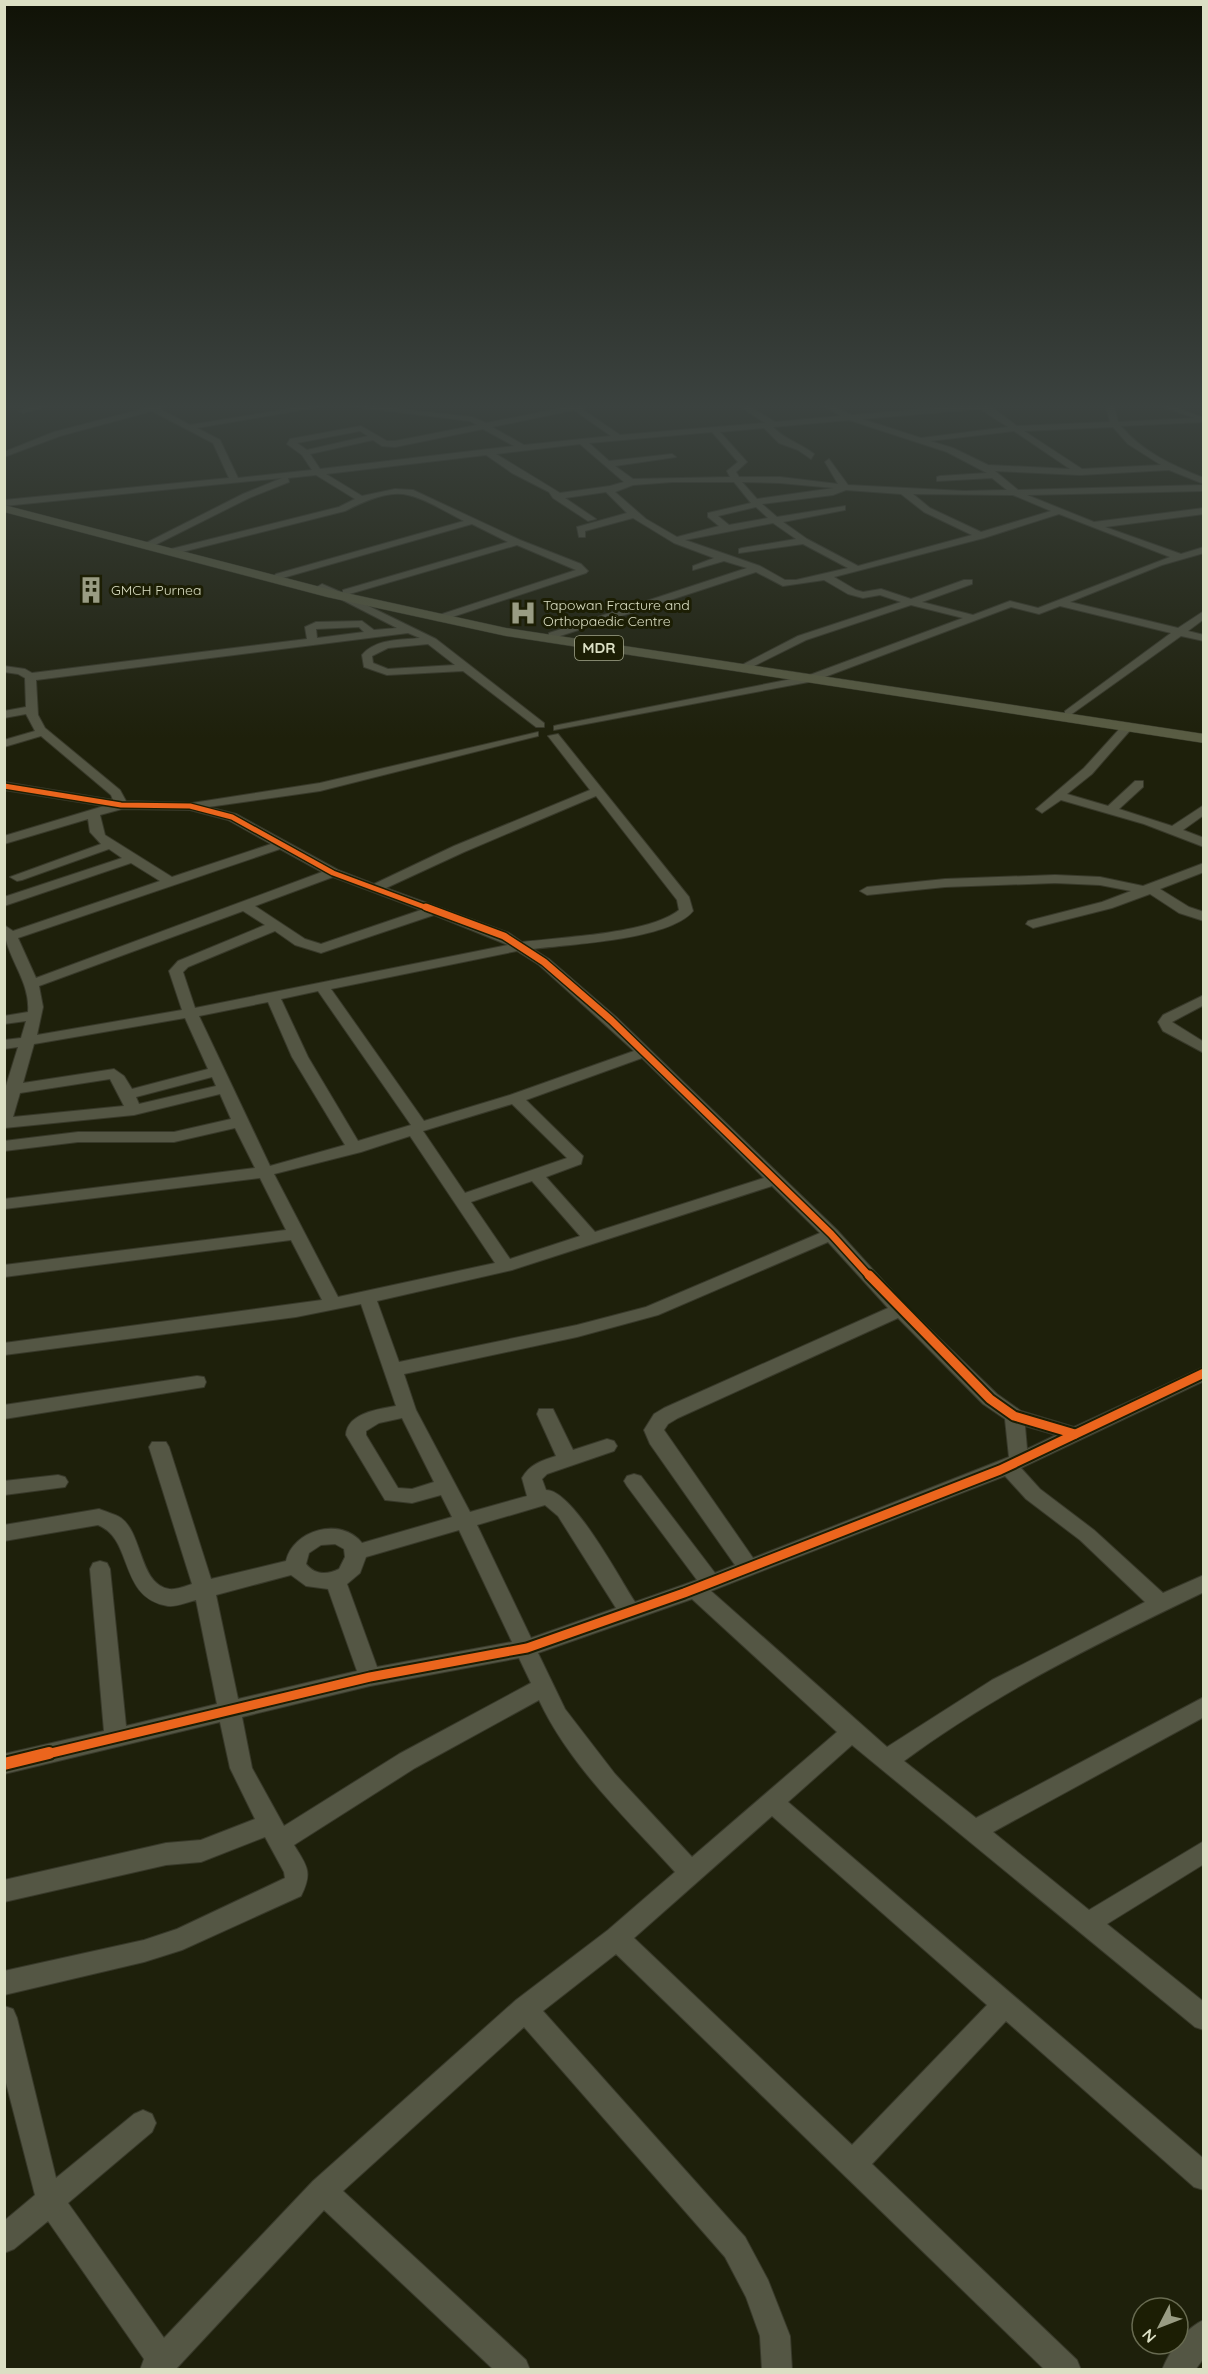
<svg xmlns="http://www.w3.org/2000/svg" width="1208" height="2374" viewBox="0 0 1208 2374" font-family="Quicksand,sans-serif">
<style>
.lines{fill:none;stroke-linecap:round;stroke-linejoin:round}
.minor-casing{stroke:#38392a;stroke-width:2}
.major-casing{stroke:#38392a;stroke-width:1}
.minor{fill:#545644;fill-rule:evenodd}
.major{fill:#595c43;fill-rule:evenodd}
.cycleway-far3-casing{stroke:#1c1e04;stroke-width:8}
.cycleway-far2-casing{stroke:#1c1e04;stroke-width:10}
.cycleway-far1-casing{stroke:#1c1e04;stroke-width:13}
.cycleway-casing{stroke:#1c1e04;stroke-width:16}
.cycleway-far3{stroke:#eb651d;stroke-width:5}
.cycleway-far2{stroke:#eb651d;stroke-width:7}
.cycleway-far1{stroke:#eb651d;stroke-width:9}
.cycleway{stroke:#eb651d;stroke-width:12}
.labels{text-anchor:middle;stroke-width:6;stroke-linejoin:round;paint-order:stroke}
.far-poi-label{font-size:14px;fill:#dbdfc4;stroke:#1c1e04;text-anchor:start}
.shield{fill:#1c1e04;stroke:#a2a58a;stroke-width:1.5}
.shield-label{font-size:15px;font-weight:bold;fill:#dbdfc4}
</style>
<rect width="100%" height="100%" fill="#1e200b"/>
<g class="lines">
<defs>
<g id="minor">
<path d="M35,406H49L23,413L19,411Z"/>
<path d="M154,406H167L160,409L190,425L306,406H325L197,428L220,440L238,478L312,470L302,455L287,444L290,439L361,426L387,441H395L477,425L470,421L348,406H374L472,417L486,423L572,406H588L582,409L620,435L765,423L739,406H749L775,422L841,416L823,406H833L852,415L959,406H990L1017,426L1110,422L1106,406H1114L1118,422L1195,418L1160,406H1172L1204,418V422L1121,426C1142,452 1174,466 1204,478V484L1169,470L1080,475L995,471L1018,490L1204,485V491L1027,495L1094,522L1204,508V514L1105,527L1181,554L1204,547V553L1162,565L1070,602L1178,628L1204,611V619L1188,631L1204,635V641L1181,636L1069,716L1065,715V711L1171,633L1060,606L1039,614L1011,607L814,681L554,730V726L558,725L807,676L963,618L911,605L806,640L744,671L740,670V666L798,636L901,602L880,595L863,598L848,594L824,580L783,586L756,572L557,637H549V633L747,568L724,561L693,570V566L714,558L674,543L633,518L585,531V537H579L577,527L627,513L606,492L565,498L596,519L588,521L553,498L549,492L512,473L486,455L326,474L362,496L395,489L413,490L520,540L581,564L588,571L586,573L440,621L436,620V616L576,570L517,545L346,595L436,639L544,723V727H536L463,671L387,675L364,667L362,655C375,639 400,640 420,638L408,633L36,680L38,715L45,728L120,790L126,801L192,803L320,783L538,732V736L320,791L208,807L236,814L338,870L374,884L454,846L590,790L548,736L558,734L689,897L693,911C670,940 570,944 533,949L549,959L616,1017L837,1230L906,1306L997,1394L1021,1411L1074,1427L1204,1367V1381L1021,1468L1040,1489L1094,1530L1163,1593L1204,1575V1592C1100,1642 997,1692 904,1761L976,1818L1204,1697V1717L993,1832L1089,1910L1204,1841V1864L1107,1924L1204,2002V2030L1195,2027L852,1745L788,1802L1204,2159V2190L1194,2187L1006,2021L872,2164L1077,2360L1081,2370H1045L616,1954L543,2011L745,2237L768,2280L790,2336L792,2370H762L760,2336L746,2297L725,2257L524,2027L343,2191L526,2360L530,2370H494L324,2210L175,2370H140L144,2359L48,2221L14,2249L4,2253V2221L35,2195L4,2075V2006L13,2009L17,2018L56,2178L134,2114L143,2110L152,2114L156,2123L152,2132L68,2203L164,2338L313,2181L516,2000L608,1930L675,1872C627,1819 570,1766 539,1700L415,1768L294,1845C307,1866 313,1872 301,1896L182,1950L144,1962L4,1995V1971L144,1940L177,1929L285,1878L284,1872L265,1837L201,1862L166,1865L4,1902V1880L166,1843L201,1840L255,1819L230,1768L220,1722L4,1774V1754L104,1731L90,1569L93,1563L100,1561L107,1563L110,1569L126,1726L217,1704L196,1600C188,1602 176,1607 168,1606C118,1598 134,1539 98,1525L4,1541V1525L99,1509C106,1512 115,1514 121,1518C143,1534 139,1584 169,1589C176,1590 186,1586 192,1584L149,1447L152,1442H166L169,1447L211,1579L286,1561C293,1530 341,1516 362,1543L452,1517L441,1495L412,1503L385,1500L346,1435C347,1413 379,1409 396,1406L361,1304L296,1317L4,1355V1343L322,1300L291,1240L4,1277V1265L286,1230L260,1178L4,1209V1199L255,1168L235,1128L174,1142H78L4,1151V1141L78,1132H174L231,1119L220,1094L134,1115L4,1128L5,1089L18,1047L4,1049V1040L21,1038L26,1021L4,1024V1016L28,1012C31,980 4,956 4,925L13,931L160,881L131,863L4,906V897L122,858L109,849L22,880L17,881L10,877L101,844L90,832L88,819L4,844V836L104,806L4,790V782L113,800L111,795L41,736L4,747V740L35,731L26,714L4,718V711L26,707L25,678L18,674L4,672V666L25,669L32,673L307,639L305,627L316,622L362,621L374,630L397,628L317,587L322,584L343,593V590L508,542L472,524L279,579L274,576L276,574L464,521C447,513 427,499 408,495C388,490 363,502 345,511L174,554L171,553V549L339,507L355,499L316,475L288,478L289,482L249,498L149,548L144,545L146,543L243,494L282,478L4,506V500L229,478L213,443L152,411L60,436L4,457V452L54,432ZM980,409L1008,427L921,438L862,419ZM574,410L611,436L524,445L492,427ZM849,420L947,452L987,473L940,476L937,477V481L992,478L1007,490L964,491L848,485L829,459L825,462L838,484L780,477H739L736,472L747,462L720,432L764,428L779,443L798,450L811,459L814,454C800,443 785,440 773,427ZM1113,427L1128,444L1161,465L1082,469L1024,431ZM483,429L514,446L320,469L310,454L373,440L382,446L395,447ZM360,431L368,436L307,450L297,443ZM1014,431L1070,469L988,465L953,448L930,441ZM712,432L738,462L727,471L730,477L633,479L615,466L676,457L672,454L609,461L589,443ZM580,444L624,482L610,486L560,493L496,454ZM672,482H734L751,503L708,513V517L719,526L677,537L646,519L615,492L633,485ZM742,482L780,483L834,488L757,499ZM846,490L901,494L924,512L972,535L858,566L807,539L783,522L845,510V506L777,517L762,504L833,495ZM913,494L1013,495L1051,511L981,532L930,508ZM756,507L768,518L729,525L718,516ZM1059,514L1170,557L1038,608L1010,601L973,615L922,602L972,584V580H964L911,599L881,589L863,592L856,590L834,577L984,538ZM773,523L796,539L742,548L739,549V553L803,544L848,568L796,580H785L760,566L685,540ZM359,627L364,632L317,638L316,629ZM428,644L455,665L388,669L373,663L372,656L388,648ZM596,796L677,900L679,910C649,934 562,937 522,942L509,933L386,888L464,852ZM122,809L190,810L228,820L271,844L172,877L105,835L100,815ZM280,849L322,872L36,978L18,938ZM333,877L421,910L321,944L305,939L255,906ZM243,911L265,925L178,961L169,971L182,1010L37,1035L43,1007L39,986ZM434,915L508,945L195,1008L183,972L188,967L275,931L295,945L321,953ZM517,951L539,965L634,1051L510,1095L424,1121L331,989ZM318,991L411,1125L358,1141L308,1057L281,999ZM268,1002L292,1057L345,1145L270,1166L199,1016ZM185,1018L208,1069L132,1089L124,1076L114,1069L23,1083L34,1044ZM642,1058L764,1178L595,1232L546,1177L581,1164L583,1156L526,1100ZM212,1077L216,1086L139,1104L136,1097ZM110,1079L124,1106L13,1117L20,1093ZM512,1104L567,1158L465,1193L423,1131ZM410,1136L495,1263L338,1297L274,1174L361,1152ZM532,1181L580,1236L510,1259L471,1202ZM772,1186L820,1233L646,1307L577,1325L399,1362L377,1301L512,1270ZM828,1242L888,1308L664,1408L654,1414L644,1430L650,1444L735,1565L715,1573L641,1476L634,1474L627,1476L624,1481L627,1486L697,1580L635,1602C619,1578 573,1490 546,1490L542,1479L547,1474L614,1451L617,1446L614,1441L607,1439L573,1450L553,1409H539L537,1414L556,1456C541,1461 530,1464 522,1478L527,1496L470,1512L416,1410L404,1374L577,1337L658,1315ZM898,1318L983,1404L1005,1419L1009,1457L753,1558L664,1430L668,1424L678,1418ZM402,1418L434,1482L412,1489L398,1488L366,1435V1431L379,1423ZM1025,1426L1056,1435L1027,1449ZM1005,1476L1026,1499L1080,1540L1145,1602L992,1680L887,1747L711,1591ZM545,1505L558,1516L616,1608L531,1638L477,1525ZM459,1530L512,1642L377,1667L347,1584L360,1573L366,1557ZM335,1544L344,1549L345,1557L339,1569C327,1575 315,1575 306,1564L309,1553L321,1545ZM291,1575L306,1586L328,1589L357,1671L238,1699L216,1595ZM692,1599L837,1732L692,1857L615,1774L565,1709L538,1653ZM519,1658L531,1683L399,1754L284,1826L252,1768L242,1717L370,1686ZM772,1816L987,2005L852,2145L634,1938Z"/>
<path d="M1123,725L1133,727L1092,774L1067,794L1108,806L1135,781H1143V787L1119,809L1172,826L1204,805V815L1183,830L1204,838V847L1144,824L1061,800L1042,813L1036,809L1084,768Z"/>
<path d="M1204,863V872L1160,889L1189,907L1204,912V921L1179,913L1150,894L1112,908L1033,928L1026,924L1028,921L1102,902L1131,891L1100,885L1055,883L945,887L867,895L860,891L867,887L945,879L1055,875L1100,877L1143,886Z"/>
<path d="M1204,995V1005L1172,1022L1204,1042V1053L1163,1031L1158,1022L1163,1015Z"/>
<path d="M197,1376L204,1377L206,1382L204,1387L4,1419V1405Z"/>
<path d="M58,1475L65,1477L68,1482L65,1487L4,1495V1481Z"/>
<path d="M1204,2320V2358L1195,2370H1162C1169,2352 1186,2327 1204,2320Z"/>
</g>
<path id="major" d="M4,505L328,589L506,628L1204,734V743L506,636L327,597L4,512Z"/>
</defs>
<!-- minor casing -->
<use href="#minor" class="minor-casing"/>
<!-- major casing -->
<use href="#major" class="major-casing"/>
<!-- minor -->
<use href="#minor" class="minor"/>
<!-- major -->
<use href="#major" class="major"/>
<defs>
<path id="cycleway-far3" d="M4,786L121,805L190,806L232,817L333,873L430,909"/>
<path id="cycleway-far2" d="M426,907L504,936L544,962L611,1020L831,1234L870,1277"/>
<g id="cycleway-far1">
<path d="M869,1275L990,1399L1014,1416L1075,1434"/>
<path d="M43,1755L370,1677L527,1648L684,1593L1000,1470L1204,1373"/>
</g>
<path id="cycleway" d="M4,1764L49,1753"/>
</defs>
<!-- cycleway-far3 casing -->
<use href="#cycleway-far3" class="cycleway-far3-casing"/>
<!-- cycleway-far2 casing -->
<use href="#cycleway-far2" class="cycleway-far2-casing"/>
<!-- cycleway-far1 casing -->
<use href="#cycleway-far1" class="cycleway-far1-casing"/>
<!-- cycleway casing -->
<use href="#cycleway" class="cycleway-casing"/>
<!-- cycleway-far3 -->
<use href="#cycleway-far3" class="cycleway-far3"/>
<!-- cycleway-far2 -->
<use href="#cycleway-far2" class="cycleway-far2"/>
<!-- cycleway-far1 -->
<use href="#cycleway-far1" class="cycleway-far1"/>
<!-- cycleway -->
<use href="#cycleway" class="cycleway"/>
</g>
<!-- sky -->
<linearGradient id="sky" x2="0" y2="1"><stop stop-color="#101206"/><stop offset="0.55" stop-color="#3b423f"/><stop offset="1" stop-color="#3b423f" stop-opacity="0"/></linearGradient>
<rect width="1208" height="738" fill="url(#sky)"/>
<!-- icons -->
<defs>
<symbol id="building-bare" viewBox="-9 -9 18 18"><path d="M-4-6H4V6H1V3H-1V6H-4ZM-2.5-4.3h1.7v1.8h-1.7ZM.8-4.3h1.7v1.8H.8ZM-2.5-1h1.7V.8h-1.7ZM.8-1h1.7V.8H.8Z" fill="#999c83" stroke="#1c1e04" stroke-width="2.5" paint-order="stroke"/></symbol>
<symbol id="hospital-bare" viewBox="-9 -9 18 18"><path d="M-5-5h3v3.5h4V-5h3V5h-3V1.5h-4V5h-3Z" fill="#999c83" stroke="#1c1e04" stroke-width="2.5" paint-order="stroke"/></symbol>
</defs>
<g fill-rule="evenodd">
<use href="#building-bare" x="72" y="571" width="38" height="38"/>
<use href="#hospital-bare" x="504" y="594" width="38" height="38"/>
</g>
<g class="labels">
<!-- far-poi labels -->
<g class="far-poi-label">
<text x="111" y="595">GMCH Purnea</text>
<text x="543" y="610">Tapowan Fracture and<tspan x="543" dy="16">Orthopaedic Centre</tspan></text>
</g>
<!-- shield labels -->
<rect class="shield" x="575" y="636" width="48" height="24" rx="4.5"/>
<g class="shield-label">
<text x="599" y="653">MDR</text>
</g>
</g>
<!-- border -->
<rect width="1208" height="2374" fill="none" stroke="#dbdfc4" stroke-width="12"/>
<!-- north arrow -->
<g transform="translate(1160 2326) rotate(228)"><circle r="28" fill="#1c1e04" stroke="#686b51" stroke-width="1.5"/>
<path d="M0-4.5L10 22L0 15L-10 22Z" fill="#999c83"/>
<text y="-9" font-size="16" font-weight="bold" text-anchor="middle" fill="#dbdfc4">N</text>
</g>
</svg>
